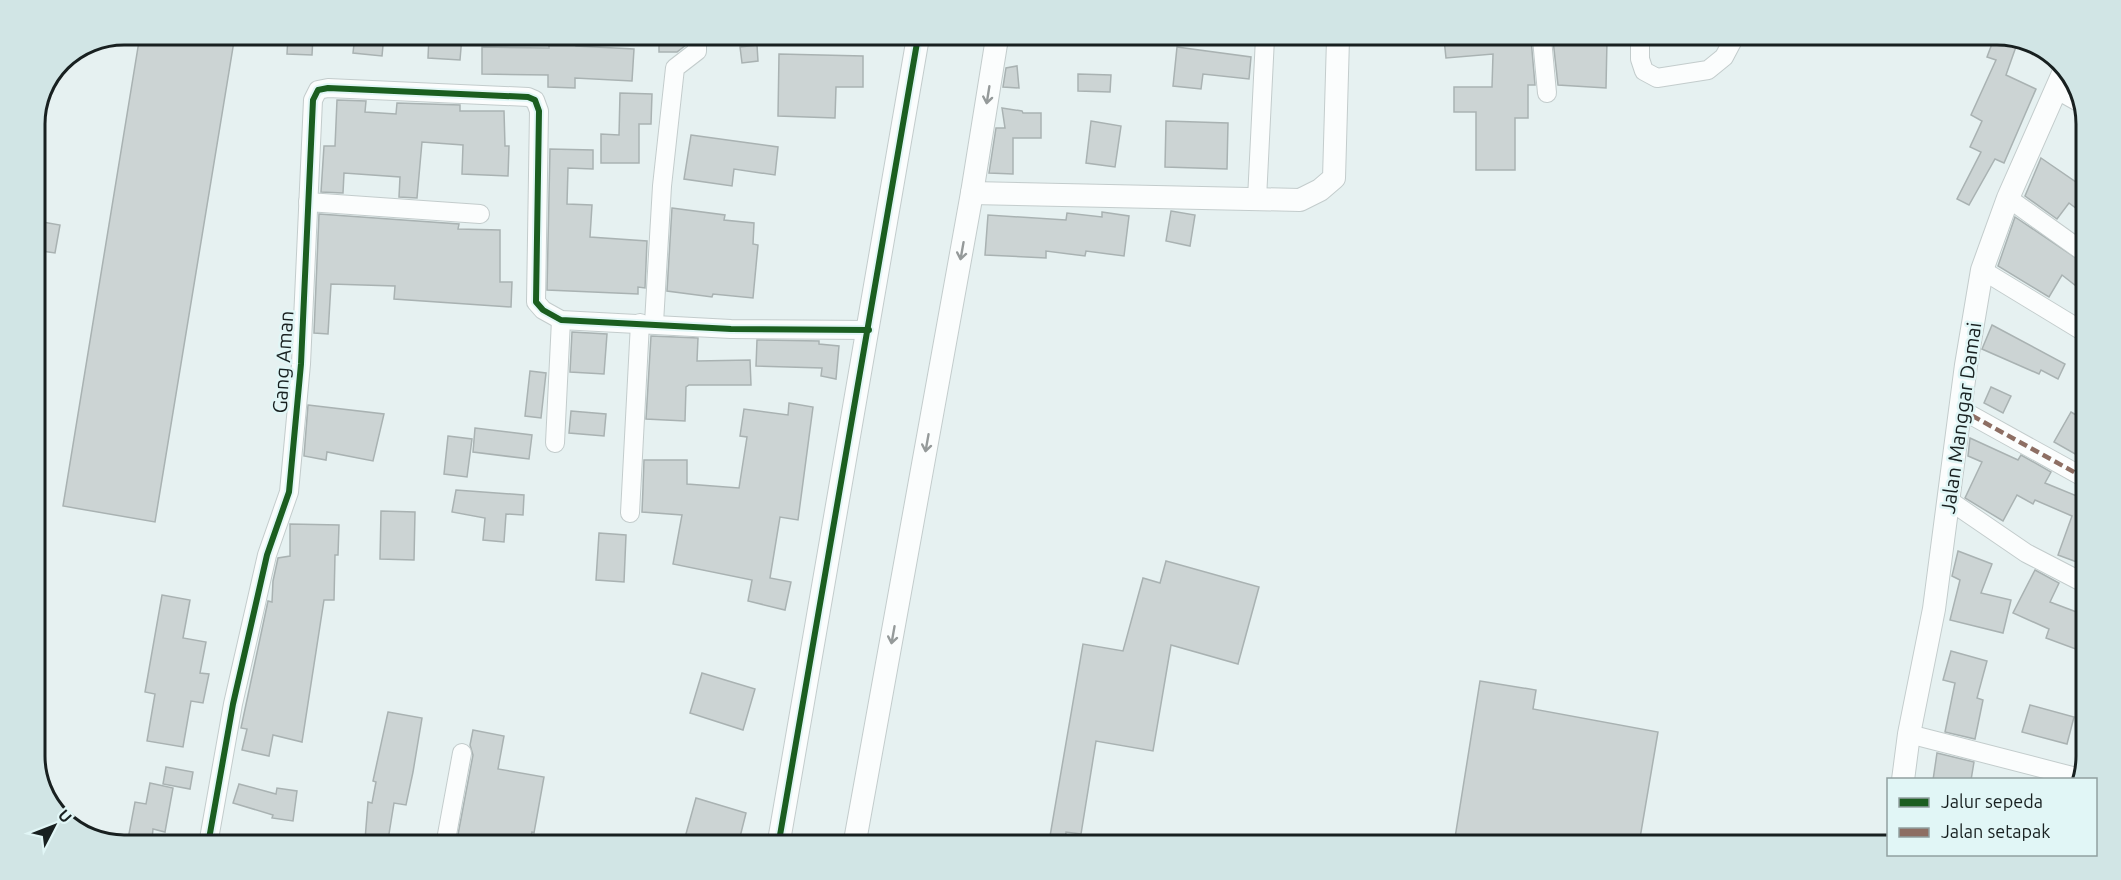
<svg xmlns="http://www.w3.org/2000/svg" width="2121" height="880" viewBox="0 0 2121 880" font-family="Ubuntu,sans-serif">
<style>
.building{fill:#ccd4d4;stroke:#a9b2b2;stroke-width:1.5}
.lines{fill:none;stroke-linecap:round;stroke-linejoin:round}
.minor-casing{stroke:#c3cccc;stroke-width:20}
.tertiary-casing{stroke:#c3cccc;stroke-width:24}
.minor{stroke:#fbfdfd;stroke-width:18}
.tertiary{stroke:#fbfdfd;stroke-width:22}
.quiet{stroke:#8d6e63;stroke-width:4.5;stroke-dasharray:9 4.5;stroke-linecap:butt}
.cycleway-casing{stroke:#e1f6f6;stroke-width:10}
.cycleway{stroke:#1b5e20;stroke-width:6}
.oneway{stroke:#959a9a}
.labels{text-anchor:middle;stroke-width:5;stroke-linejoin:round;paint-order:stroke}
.street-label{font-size:20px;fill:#182020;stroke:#e1f6f6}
.rim{fill:none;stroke:#182020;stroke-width:3}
</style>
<rect width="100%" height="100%" fill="#e6f1f1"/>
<!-- building -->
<g class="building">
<path d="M140,35H235L155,522L63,506Z"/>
<path d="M288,35L313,36L312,55L287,54Z"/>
<path d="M355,35H384L382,56L353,53Z"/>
<path d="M429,36H462L460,60L428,58Z"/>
<path d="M659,36H686V45L677,52H659Z"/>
<path d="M549,39L576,40V46L634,49L632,81L575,78V88L548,87V75L482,74V47L549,48Z"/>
<path d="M1444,39H1531L1535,85H1528V118H1515V170H1476V112H1454V87H1492L1493,54L1446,58Z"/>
<path d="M1553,40H1607L1606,88L1558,85Z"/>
<path d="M1993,41H2018L2006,75L2036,89L2004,163L1995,159L1969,205L1957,199L1981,152L1970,147L1982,121L1971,115L1996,60L1987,57Z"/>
<path d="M757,45L758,61L742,63L740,47Z"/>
<path d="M1177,47L1251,57L1249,79L1203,74L1201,89L1173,86Z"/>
<path d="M779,54L863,56V87H836L835,118L778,116Z"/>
<path d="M1017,66L1019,88L1003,87L1006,68Z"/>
<path d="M1078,74L1111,75L1110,92L1078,91Z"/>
<path d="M620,93L652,94L651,124H639V163H601V134L619,135Z"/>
<path d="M337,100L366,101L365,112L396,114L397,103L460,105V111H504L505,146H509L508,176L462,174L463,145L422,142L417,198L399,197L400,177L344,173L343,193L321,192L324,146H335Z"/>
<path d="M1002,108L1022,111L1023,113H1041V138H1013V174L989,173L996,128H1005Z"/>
<path d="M1091,121L1121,126L1115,167L1086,163Z"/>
<path d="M1166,121L1228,123L1227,169L1165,167Z"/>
<path d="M691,135L778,147L775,175L734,169L732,186L684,179Z"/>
<path d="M550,149L593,150V169L568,168L567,204L592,205L590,237L647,241L645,288L638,287V294L547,290Z"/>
<path d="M2041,158L2086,189L2085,215L2069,203L2057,219L2025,196Z"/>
<path d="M672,208L725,215L724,220L754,223L753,244L758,245L753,298L713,294L712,297L667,291Z"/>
<path d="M1171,211L1195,215L1190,246L1166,241Z"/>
<path d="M1102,212L1129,216L1124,256L1086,251L1085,256L1046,251V258L985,255L988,215L1066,220L1067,213L1102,217Z"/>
<path d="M319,214L459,224L458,229L500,230V282H512L511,307L394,299L395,286L331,284L328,334L314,333Z"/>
<path d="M2015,217L2085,264V293L2062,275L2049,297L1998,266Z"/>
<path d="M37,221L60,225L55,253L35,250V223Z"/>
<path d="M1992,325L2065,364L2058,379L2041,370L2039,374L1982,349Z"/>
<path d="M572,332L607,334L604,374L570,372Z"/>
<path d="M651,336L698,338L697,361L750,360L751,385H689L686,387L685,421L646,419Z"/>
<path d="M757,340L819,341V344L839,346L836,379L821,376L822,368L756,366Z"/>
<path d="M530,371L546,373L541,418L525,416Z"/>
<path d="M1991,387L2011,396L2003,413L1984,403Z"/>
<path d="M789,403L813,407L798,520L780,517L770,578L791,582L785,610L748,601L752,580L673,564L682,515L642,512L643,488L644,460H687V484L739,488L747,437L740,436L744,409L788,415Z"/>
<path d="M308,405L384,414L373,461L327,452L326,460L304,456Z"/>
<path d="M571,411L606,414L604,436L569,433Z"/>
<path d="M2071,412L2083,419V445L2077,455L2054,442Z"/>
<path d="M475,428L532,435L529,459L473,452Z"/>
<path d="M448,436L472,439L467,477L444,474Z"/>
<path d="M1970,438L2018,460L2021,455L2051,472L2045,483L2079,497L2083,494L2082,564L2058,555L2072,516L2035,500L2033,504L2017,495L2003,521L1965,498L1982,462L1968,456Z"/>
<path d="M456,490L524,495L523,515L506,514L504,542L483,540L485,518L452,512Z"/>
<path d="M381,511L415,512L414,560L380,559Z"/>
<path d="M290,524L339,525L338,555H335L334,600H324L302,742L273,735L269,756L242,750L247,729L241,728L268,601L272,602L273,581L278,558L290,556Z"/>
<path d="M599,533L626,535L624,582L596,580Z"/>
<path d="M1958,551L1992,564L1981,593L2011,600L2003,633L1950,620L1960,580L1952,576Z"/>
<path d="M1166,561L1259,587L1238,664L1171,645L1153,751L1096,741L1081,834L1066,832L1065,842H1049L1083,644L1123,651L1143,578L1160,583Z"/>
<path d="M2035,570L2059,583L2050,602L2082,614L2081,651L2046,638L2049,629L2013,613Z"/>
<path d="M162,595L190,600L183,638L206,642L200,673L209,674L203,703L191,701L183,747L147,741L155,694L145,692Z"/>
<path d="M1951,651L1987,661L1977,698L1983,700L1975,739L1945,732L1955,683L1943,680Z"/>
<path d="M702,673L755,689L743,730L690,713Z"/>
<path d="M1480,681L1536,690L1533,709L1658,732L1639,844H1454Z"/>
<path d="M2030,705L2074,717L2067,744L2022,732Z"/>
<path d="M388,712L422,718L413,772L406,805L394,803L388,840H365L368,802L372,803L376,782L373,781Z"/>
<path d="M473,730L504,736L498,769L544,777L534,833L532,832L530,840H457L473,755L470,745Z"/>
<path d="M1937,753L1974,762L1971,780H1933Z"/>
<path d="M166,767L193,772L190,789L163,784Z"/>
<path d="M150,783L173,788L165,832L153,829L152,839H128L135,802L146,804Z"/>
<path d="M239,784L276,794L277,788L297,791L293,821L272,818L273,815L233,803Z"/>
<path d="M696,798L746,813L739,841H684Z"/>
</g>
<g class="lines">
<defs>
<g id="minor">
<path d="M1542,39L1547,93"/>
<path d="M1640,40V59L1644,71L1657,78L1708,70L1724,57L1733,40"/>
<path d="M2057,90L2082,104"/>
<path d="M2008,198L2085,253"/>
<path d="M1257,199L1265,38"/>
<path d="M308,202L480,214"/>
<path d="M1982,270L2084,332"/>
<path d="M654,323L662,186L675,68L697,51V37"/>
<path d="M1960,409L2083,477"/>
<path d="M555,443L561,320"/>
<path d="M1950,501L2026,553L2082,582"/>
<path d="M630,513L640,323"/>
<path d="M1909,734L2080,778"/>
<path d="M209,839L233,704L267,555L289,492L301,364L313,100L318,90L328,88L528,97L535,100L539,111L536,302L543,310L561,320L731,329L869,330"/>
<path d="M446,840L462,753"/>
</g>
<g id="tertiary">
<path d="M972,193L1300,200L1320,190L1334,178L1338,39"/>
<path d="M1903,780L1909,734L1934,609L1966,365L1982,270L2008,198L2065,69"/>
<path d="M779,841L918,37"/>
<path d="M855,841L972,193L997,38"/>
</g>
</defs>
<!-- minor casing -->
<use href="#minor" class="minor-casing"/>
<!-- tertiary casing -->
<use href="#tertiary" class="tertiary-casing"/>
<!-- minor -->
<use href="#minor" class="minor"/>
<!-- tertiary -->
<use href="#tertiary" class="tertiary"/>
<!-- quiet -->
<path class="quiet" d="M1960,409L2083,477"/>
<defs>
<g id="cycleway">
<path d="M209,839L233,704L267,555L289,492L301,364L313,100L318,90L328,88L528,97L535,100L539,111L536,302L543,310L561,320L731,329L869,330"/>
<path d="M779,841L918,37"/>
</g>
</defs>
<!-- cycleway casing -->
<use href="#cycleway" class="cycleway-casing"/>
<!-- cycleway -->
<use href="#cycleway" class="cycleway"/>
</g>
<!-- one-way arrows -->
<defs><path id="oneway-shaft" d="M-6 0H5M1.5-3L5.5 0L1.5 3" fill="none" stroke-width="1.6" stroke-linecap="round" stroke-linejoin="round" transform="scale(1.5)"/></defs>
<g class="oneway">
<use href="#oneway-shaft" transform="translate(988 95) rotate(99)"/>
<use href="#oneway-shaft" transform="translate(962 251) rotate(100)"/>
<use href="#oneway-shaft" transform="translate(927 443) rotate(100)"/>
<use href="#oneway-shaft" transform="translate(893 635) rotate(100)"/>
</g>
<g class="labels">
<!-- street labels -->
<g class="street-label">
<text transform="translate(283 362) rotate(-86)" y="7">Gang Aman</text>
<text transform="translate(1961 418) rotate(-82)" y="7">Jalan Manggar Damai</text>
</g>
</g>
<!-- crop -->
<path d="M0 0H2121V880H0ZM124 45H1997A79 79 0 0 1 2076 124V756A79 79 0 0 1 1997 835H124A79 79 0 0 1 45 756V124A79 79 0 0 1 124 45Z" fill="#d1e5e5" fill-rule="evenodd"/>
<path class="rim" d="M124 45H1997A79 79 0 0 1 2076 124V756A79 79 0 0 1 1997 835H124A79 79 0 0 1 45 756V124A79 79 0 0 1 124 45Z"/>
<!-- legend -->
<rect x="1887" y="778" width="210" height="78" fill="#e1f6f6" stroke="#91a0a0" stroke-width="1.5"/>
<rect x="1899" y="798" width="30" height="9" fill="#1b5e20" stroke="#91a0a0" stroke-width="1.5"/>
<text x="1941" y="808" font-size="18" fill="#182020">Jalur sepeda</text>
<rect x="1899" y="828" width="30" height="9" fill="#8d6e63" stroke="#91a0a0" stroke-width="1.5"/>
<text x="1941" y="838" font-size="18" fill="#182020">Jalan setapak</text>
<!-- north arrow -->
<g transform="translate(54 826) rotate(48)" stroke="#e1f6f6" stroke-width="4.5" paint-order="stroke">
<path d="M0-4.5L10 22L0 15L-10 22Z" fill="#182020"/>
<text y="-9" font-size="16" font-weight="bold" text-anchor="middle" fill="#182020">U</text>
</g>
</svg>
